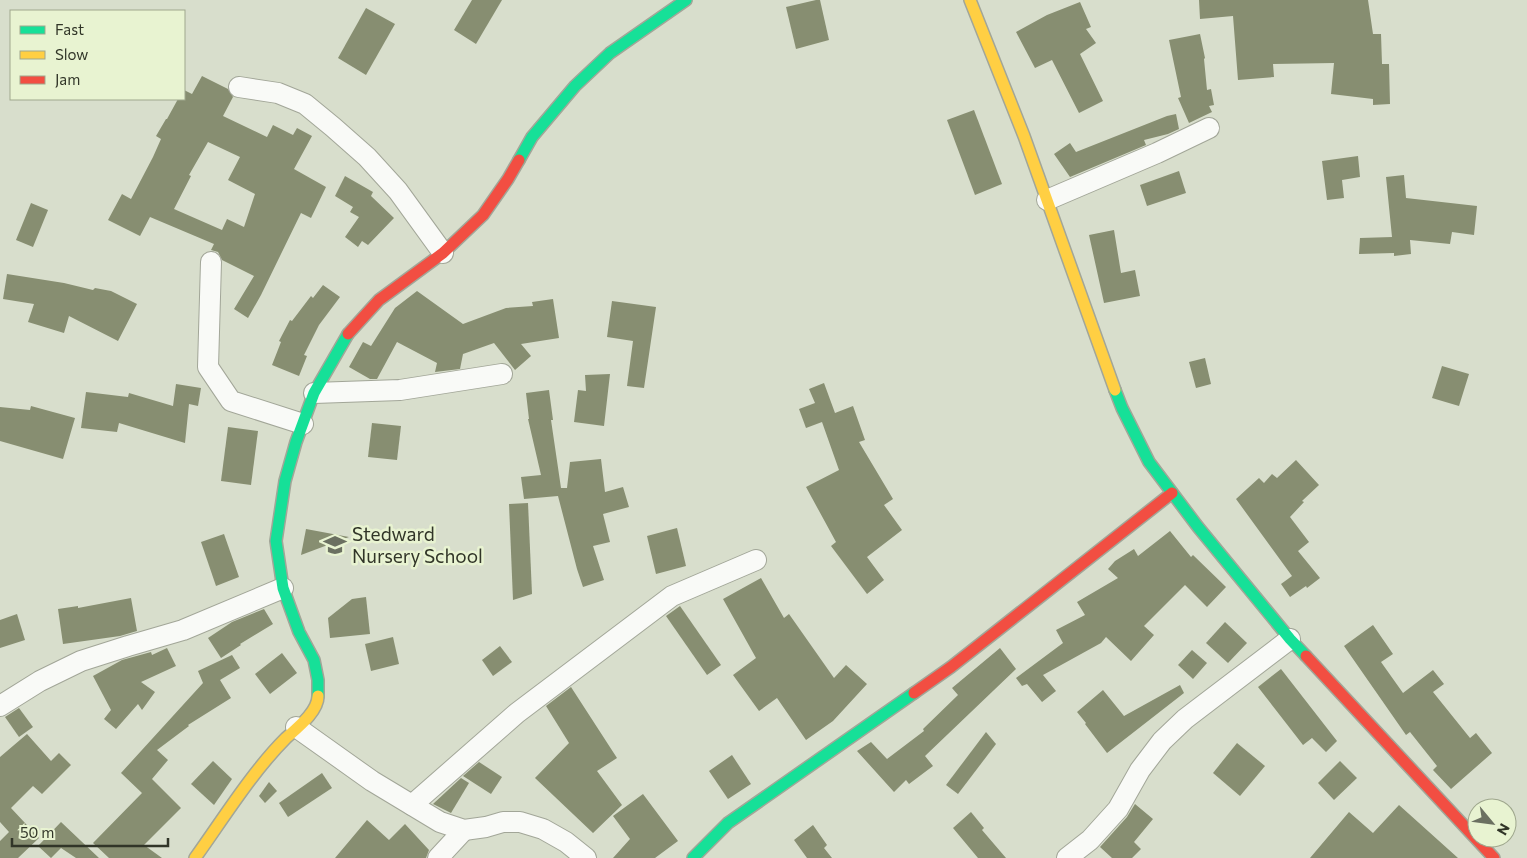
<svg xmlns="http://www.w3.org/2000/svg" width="1527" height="858" viewBox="0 0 1527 858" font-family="Commissioner,sans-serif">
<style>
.building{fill:#878e71;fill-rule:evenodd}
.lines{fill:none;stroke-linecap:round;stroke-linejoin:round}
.street-casing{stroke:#a2a698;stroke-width:22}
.fast-casing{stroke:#a2a698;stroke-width:14}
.slow-casing{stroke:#a2a698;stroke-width:14}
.jam-casing{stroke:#a2a698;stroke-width:14}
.street{stroke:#f9faf7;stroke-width:20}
.fast{stroke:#16e098;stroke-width:11}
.slow{stroke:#ffcf43;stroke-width:11}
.jam{stroke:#f24e42;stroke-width:11}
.labels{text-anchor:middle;stroke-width:5;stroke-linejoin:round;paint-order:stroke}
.poi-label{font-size:19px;fill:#313528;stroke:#e8f3d1;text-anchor:start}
</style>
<rect width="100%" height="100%" fill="#d8decc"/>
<!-- building -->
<g class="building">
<path d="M472,0H502L476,44L454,30Z"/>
<path d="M816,0H820L829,40L796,49L786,7Z"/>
<path d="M1199,0H1368L1373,34H1381L1382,64H1389L1390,104L1373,105V99L1331,94L1334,63L1273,64L1274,77L1238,80L1233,16L1200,19Z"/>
<path d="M1080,2L1091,27L1086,29L1096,43L1080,54L1103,101L1079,113L1052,60L1035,68L1016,32L1047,15Z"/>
<path d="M366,8L395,24L366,75L338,58Z"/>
<path d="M1200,34L1205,58L1204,59L1207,90L1211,89L1214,105L1209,106L1212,112L1189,123L1178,98L1181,97L1169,40Z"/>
<path d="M202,76L228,89L233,97L223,116L267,137L273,125L293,135L297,128L312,136L294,169L326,187L311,218L301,213L261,295L248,318L234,309L254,276L222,260L218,252L211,250L214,244L150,217L140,236L108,220L122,194L131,199L153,157L161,139L156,136L166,119H167L178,99H184V90L192,94ZM208,142L240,157L228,180L255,194L244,227L227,219L222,230L174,209L191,176L189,175Z"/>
<path d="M974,110L1002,184L975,195L947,120Z"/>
<path d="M1176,114L1179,129L1168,134L1144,140L1146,145L1070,177L1054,154L1070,143L1076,152L1167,116Z"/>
<path d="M1358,156L1360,177L1342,180L1344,198L1327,200L1322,161Z"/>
<path d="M1179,171L1186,193L1147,206L1140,185Z"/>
<path d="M1404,175L1406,198L1477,206L1474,235L1452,232L1450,244L1410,240L1411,254L1394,256V253L1359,254L1360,238L1392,237L1386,177Z"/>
<path d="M345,176L373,192L371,196L394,218L368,245L362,241L358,247L345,237L359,217L350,212L353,207L335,196Z"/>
<path d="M31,203L48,210L33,247L16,240Z"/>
<path d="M1114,230L1121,273L1135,270L1140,296L1104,303L1089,235Z"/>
<path d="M7,274L64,283L93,290L95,288L111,291L137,304L118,341L69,316L64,333L28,322L34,304L3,299Z"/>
<path d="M323,285L340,297L319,325L304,355L307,356L299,376L272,365L281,342L279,341L290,320L292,321L311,296L313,298Z"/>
<path d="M417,291L463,324L506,308L533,306L532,302L553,299L559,338L521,344L531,356L515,370L494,343L463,354L460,369L435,372L437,363L397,342L377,379H370L349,367L363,342L371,346L395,308Z"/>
<path d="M612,301L656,307L644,388L627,386L633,341L607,337Z"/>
<path d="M1205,358L1211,384L1196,388L1189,362Z"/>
<path d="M1442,366L1469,374L1459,406L1432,398Z"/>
<path d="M610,374L604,426L574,422L578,390L586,391L585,375Z"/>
<path d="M824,383L835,413L853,406L865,440L859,442L893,499L884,505L902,530L867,557L884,580L867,594L831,546L836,542L806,487L839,470L822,422L806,428L799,409L815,403L809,389Z"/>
<path d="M176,384L201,388L198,406L189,404L185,443L119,423L117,432L81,428L86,392L128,397L129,393L173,406Z"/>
<path d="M549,390L553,420H551L561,488H567L570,462L601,459L605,492L623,487L629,507L603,514L610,542L593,546L604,580L583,587L577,569L558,496L524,499L521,477L541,475L528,419H529L526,393Z"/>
<path d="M31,406L75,418L63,459L0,441V407L30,410Z"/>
<path d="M372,423L401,426L397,460L368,457Z"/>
<path d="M228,427L258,431L251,485L221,481Z"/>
<path d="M1296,460L1319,485L1302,501L1304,502L1290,517L1309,542L1298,551L1320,578L1307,588L1306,586L1290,597L1281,584L1292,576L1236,499L1259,478L1264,483L1272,474L1277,478Z"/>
<path d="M528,503L532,594L513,600L509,504Z"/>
<path d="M677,528L686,566L656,574L647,536Z"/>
<path d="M306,529L349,537L301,555Z"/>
<path d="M1170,531L1191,557L1193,555L1226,587L1207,607L1185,585L1144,626L1154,635L1131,661L1106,637L1101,643L1043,675L1056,691L1042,702L1027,684L1022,686L1016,678L1063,643L1056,630L1085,615L1077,602L1118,578L1108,569L1115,561L1134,549L1138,556Z"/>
<path d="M224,534L239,577L216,586L201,542Z"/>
<path d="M761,578L784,618L789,614L834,678L846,665L867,684L833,721L806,740L777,698L759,711L733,675L756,658L723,599Z"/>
<path d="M366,597L370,634L330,638L328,618L352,599Z"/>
<path d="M131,598L137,631L120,636L63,644L58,609L78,606V608Z"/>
<path d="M680,606L721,665L707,675L666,616Z"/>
<path d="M264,609L273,624L240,644L241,645L221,658L208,638L232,622Z"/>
<path d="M17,614L25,640L0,648V620Z"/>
<path d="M1225,622L1247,643L1228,663L1206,643Z"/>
<path d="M1373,625L1393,654L1381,662L1403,693L1433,670L1444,684L1433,692L1470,738L1476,733L1492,753L1451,789L1433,770L1437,766L1410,732L1406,735L1344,646Z"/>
<path d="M393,637L399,664L371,671L365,644Z"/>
<path d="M500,646L512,662L493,676L482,660Z"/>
<path d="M167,648L176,666L141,682L155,692L142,710L138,704L116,729L104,719L111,710L93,676L122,660L151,652L152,655Z"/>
<path d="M1000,648L1016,669L925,756L933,766L909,784L906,780L894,792L857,751L871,742L887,759L924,731L923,729L958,695L952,688Z"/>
<path d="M1192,650L1207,663L1193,679L1178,665Z"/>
<path d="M282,653L297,673L270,694L255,674Z"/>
<path d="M232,655L240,668L220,680L231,698L188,725L189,726L157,750L168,760L152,779L181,808L144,845L162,858H109L93,843L142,793L121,773L203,683L198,671Z"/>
<path d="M1281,669L1337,741L1326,752L1312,738L1303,745L1258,687Z"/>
<path d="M1180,685L1184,693L1107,753L1085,724L1086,723L1077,712L1103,690L1124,716Z"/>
<path d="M571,687L617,758L597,771L622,805L593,833L535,778L569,743L546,706Z"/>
<path d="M19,708L33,727L19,737L5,717Z"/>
<path d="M986,732L996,744L958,794L946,785Z"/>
<path d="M27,734L51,761L59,753L71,765L42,794L33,786L11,808L39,838L18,858H0V841L9,832L0,822V757Z"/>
<path d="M1237,743L1265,766L1240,796L1213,773Z"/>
<path d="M732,755L751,784L728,799L709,771Z"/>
<path d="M213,761L232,779L214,805L191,784Z"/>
<path d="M1340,761L1357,778L1334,800L1318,783Z"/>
<path d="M479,762L502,777L491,794L463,776Z"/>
<path d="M322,773L332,788L288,817L279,803Z"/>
<path d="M461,778L469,783L451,813L433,804Z"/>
<path d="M269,782L277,791L265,803L259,796Z"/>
<path d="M643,794L678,841L655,858H613L630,839L613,816Z"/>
<path d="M1135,804L1153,819L1134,842L1141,849L1132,858H1112L1100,847L1127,817Z"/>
<path d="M1399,805L1458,858H1310L1349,812L1373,833Z"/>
<path d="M971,812L984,828L982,830L1006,858H978L953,828Z"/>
<path d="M367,820L389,840L405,824L429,850L426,858H335Z"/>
<path d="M61,822L99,858H76L61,848L51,858L38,846Z"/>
<path d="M813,825L827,845L824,848L832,858H807L794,840Z"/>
</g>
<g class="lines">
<defs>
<g id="street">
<path d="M239,87L278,93L305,104L333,127L367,157L398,191L443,253"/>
<path d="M1047,200L1157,153L1209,128"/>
<path d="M211,262L208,367L231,401L303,424"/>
<path d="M314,393L400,390L502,374"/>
<path d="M0,706L40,681L81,661L128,646L183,630L283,588"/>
<path d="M296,727L372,781L440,822L464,830L486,827L503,822H520L543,829L566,842L586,858"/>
<path d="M412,805L517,713L672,596L756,560"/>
<path d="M438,858L464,830"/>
<path d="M1067,858L1090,840L1118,809L1140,770L1162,741L1185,719L1290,639"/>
</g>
<g id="fast">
<path d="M519,160L532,137L575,86L610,53L686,0"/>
<path d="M1115,390L1122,408L1149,462L1198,527L1290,639L1306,656"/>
<path d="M318,696V680L314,660L299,632L283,588L276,541L285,481L296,442L314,393L348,334"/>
<path d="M693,858L728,823L914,693"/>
</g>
<g id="slow">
<path d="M970,0L1024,136L1115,390"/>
<path d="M195,858C223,819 252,772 286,738C297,728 318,712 318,696"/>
</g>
<g id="jam">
<path d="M348,334L379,300L443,253L483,215L508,179L519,160"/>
<path d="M1306,656L1494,858"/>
<path d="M914,693L951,667L1172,493"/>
</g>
</defs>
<!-- street casing -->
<use href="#street" class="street-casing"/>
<!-- fast casing -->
<use href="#fast" class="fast-casing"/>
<!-- slow casing -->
<use href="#slow" class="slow-casing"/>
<!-- jam casing -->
<use href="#jam" class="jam-casing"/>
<!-- street -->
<use href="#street" class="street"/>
<!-- fast -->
<use href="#fast" class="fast"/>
<!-- slow -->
<use href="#slow" class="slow"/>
<!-- jam -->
<use href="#jam" class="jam"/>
</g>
<!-- icons -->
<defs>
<symbol id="school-bare" viewBox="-9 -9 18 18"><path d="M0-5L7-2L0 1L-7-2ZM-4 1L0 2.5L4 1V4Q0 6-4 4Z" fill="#6b7061" stroke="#e8f3d1" stroke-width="2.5" paint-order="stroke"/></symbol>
</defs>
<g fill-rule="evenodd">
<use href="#school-bare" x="319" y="529" width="32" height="32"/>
</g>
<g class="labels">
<!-- poi labels -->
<g class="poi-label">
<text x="352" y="541">Stedward<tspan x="352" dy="22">Nursery School</tspan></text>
</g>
</g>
<!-- legend -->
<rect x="10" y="10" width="175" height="90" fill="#e8f3d1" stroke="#9fa78d"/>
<rect x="20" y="26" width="25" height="8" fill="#16e098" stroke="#9fa78d"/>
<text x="55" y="35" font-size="15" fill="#313528">Fast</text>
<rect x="20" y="51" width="25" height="8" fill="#ffcf43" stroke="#9fa78d"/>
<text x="55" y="60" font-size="15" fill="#313528">Slow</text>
<rect x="20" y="76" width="25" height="8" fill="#f24e42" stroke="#9fa78d"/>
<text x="55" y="85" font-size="15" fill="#313528">Jam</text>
<!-- north arrow -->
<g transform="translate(1492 823) rotate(119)"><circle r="24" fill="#e8f3d1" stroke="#9fa78d"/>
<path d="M0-4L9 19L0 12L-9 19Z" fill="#6b7061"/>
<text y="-8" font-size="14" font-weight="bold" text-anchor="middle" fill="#313528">N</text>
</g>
<!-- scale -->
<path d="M12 838v8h156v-8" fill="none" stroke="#313528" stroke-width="2.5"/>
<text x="20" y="838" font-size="15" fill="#313528" stroke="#e8f3d1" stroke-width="4" paint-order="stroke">50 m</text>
</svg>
